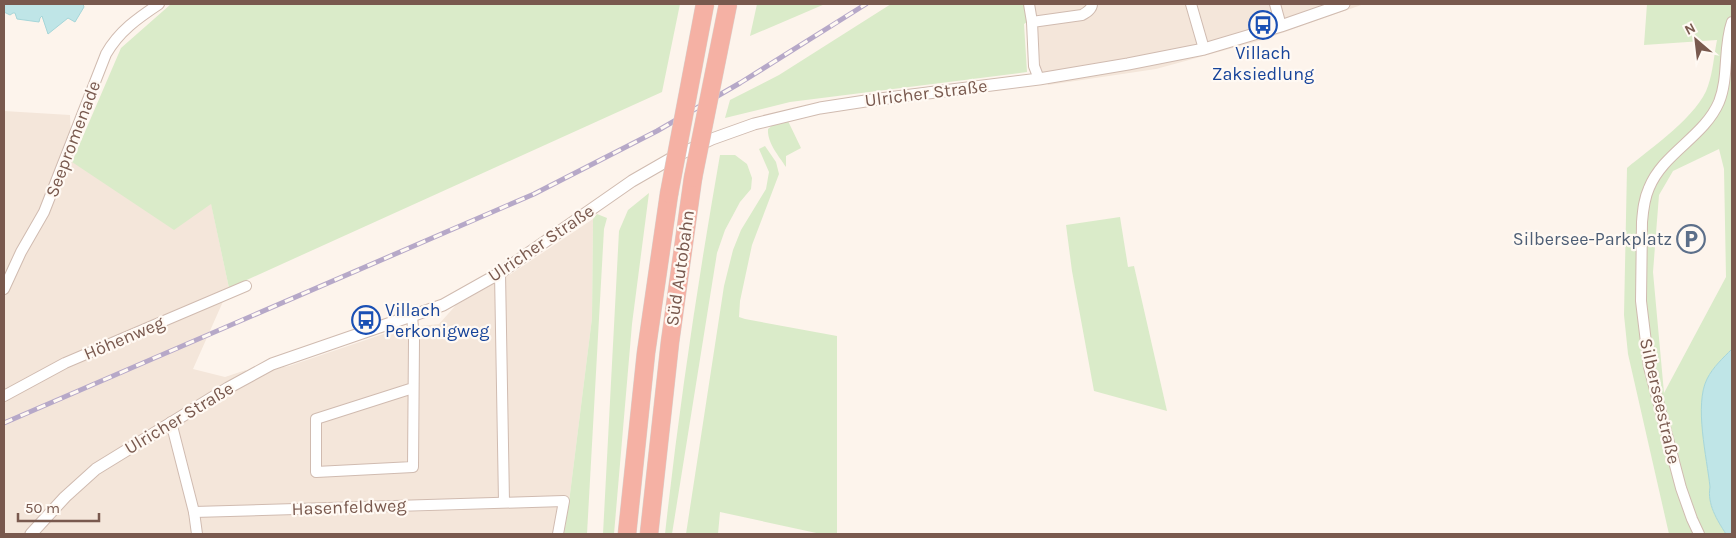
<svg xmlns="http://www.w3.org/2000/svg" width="1736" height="538" viewBox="0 0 1736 538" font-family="Karla,sans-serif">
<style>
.residential{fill:#f4e6da}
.green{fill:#daebc9;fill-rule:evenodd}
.water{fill:#bfe5e7;stroke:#a6d6d9}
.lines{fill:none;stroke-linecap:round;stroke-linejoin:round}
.minor-casing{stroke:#d0bbb0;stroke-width:12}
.tertiary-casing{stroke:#d0bbb0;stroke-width:13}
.motorway-casing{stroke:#d9d1cd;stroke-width:19}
.minor{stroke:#fff;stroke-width:10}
.tertiary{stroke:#fff;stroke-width:11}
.motorway{stroke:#f5b1a4;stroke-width:18}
.rail-casing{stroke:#b6a8c8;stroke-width:5}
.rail{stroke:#fff9f3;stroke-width:3;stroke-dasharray:9;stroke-linecap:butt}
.motorway-bridge-casing{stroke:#d9d1cd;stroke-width:19;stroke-linecap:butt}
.motorway-bridge{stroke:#f5b1a4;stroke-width:18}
.labels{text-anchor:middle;stroke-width:4.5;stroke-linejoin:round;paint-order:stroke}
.transit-label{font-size:18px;fill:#164399;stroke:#fff9f3}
.street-label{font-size:18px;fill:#79594e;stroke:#fff9f3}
.service-label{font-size:18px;fill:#4e5e75;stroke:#fff9f3;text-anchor:end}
</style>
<rect width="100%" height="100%" fill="#fdf4ec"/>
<!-- residential -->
<g class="residential">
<path d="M1034,4H1364L1262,40L1156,69L1048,85L1040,67Z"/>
<path d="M4,111L70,115L72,162L211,203L229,288L193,369L225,377L246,370L250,381L277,368L289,366L401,328L439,324L456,305L511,274L593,219L592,318L570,494L564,534H4Z"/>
</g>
<!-- green -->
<g class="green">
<path d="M171,4H680L662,92L229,288L211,204L174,230L72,162L121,48Z"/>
<path d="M757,4H825L750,36Z"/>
<path d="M891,4H1034L1035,17L1024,24L1027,72L790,102L725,118L730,100L779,75Z"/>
<path d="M1647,4H1732V349C1723,358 1713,367 1707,379C1695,403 1707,460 1710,487C1707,504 1717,520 1726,534H1669L1628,354L1624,315L1627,168C1651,148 1699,115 1708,86C1713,72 1714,55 1717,40L1644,45ZM1719,149L1724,169L1726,277L1664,393L1653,272L1659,195L1673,171Z"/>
<path d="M788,121L801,148L786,156V167C779,156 767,143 768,129L775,123Z"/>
<path d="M765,146L776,162L779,174L752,245L740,301L739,317L745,319L837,336V534H821L720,512L718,534H686L724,286L733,250L741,230L766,189L769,172L759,149Z"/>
<path d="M720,155H735L747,164L752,178L751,189L740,202L725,230L717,253L672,534H665C679,407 698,280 720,155Z"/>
<path d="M649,193L632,324L614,534H603L619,231L628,210Z"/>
<path d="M597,214L607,218L604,229L587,534H564L570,494L592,318L593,219Z"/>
<path d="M1120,217L1128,267L1134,266L1167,411L1094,391L1072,271L1066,225Z"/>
</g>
<!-- water -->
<g class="water">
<path d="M4,4H83L84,7L75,22L68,18L48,34L42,16L40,18L39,22L17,19L15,13H13L10,15L4,12Z"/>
<path d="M1732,349V534H1726C1717,520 1707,504 1710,487C1707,458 1694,405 1707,379C1713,367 1723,358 1732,349Z"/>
</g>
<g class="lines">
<defs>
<g id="minor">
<path d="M1029,4L1032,22"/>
<path d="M1191,4L1204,49"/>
<path d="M1275,4L1281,26"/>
<path d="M1039,79L1034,66L1032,22L1082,15C1087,12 1092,9 1092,4"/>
<path d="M500,273L504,502"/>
<path d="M4,289L21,252L44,212L106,54C119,31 138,18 159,4"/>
<path d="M412,316L414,340L413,467L316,472V419L413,388"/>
<path d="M4,396L65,363L246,286"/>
<path d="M171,422L194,512L197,534"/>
<path d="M194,512L564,501L558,534"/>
<path d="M1699,534L1692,519L1681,488L1649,367L1641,301L1642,222C1643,210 1644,199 1649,188C1663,153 1704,137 1719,102C1729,77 1723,48 1732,22"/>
</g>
<path id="tertiary" d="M31,534L65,497L96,469L228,388L272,364L443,305L500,273L632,181L672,158L712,139L754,124L820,108L872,100L1039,79L1128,64L1204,49L1281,26L1344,4"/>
<g id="motorway">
<path d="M627,534L646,353L669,194"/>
<path d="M649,534L670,342L693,178"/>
</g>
</defs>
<!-- minor casing -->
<use href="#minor" class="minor-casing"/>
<!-- tertiary casing -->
<use href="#tertiary" class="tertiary-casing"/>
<!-- motorway casing -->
<use href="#motorway" class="motorway-casing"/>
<!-- minor -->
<use href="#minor" class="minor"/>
<!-- tertiary -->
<use href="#tertiary" class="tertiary"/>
<!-- motorway -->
<use href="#motorway" class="motorway"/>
<defs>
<path id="rail" d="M4,423L534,194L657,131L740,83L866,4"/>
</defs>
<!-- rail casing -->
<use href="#rail" class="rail-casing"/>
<!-- rail -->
<use href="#rail" class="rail"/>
<defs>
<g id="motorway-bridge">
<path d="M693,178L728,4"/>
<path d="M669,194L705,4"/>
</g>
</defs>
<!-- motorway-bridge casing -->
<use href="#motorway-bridge" class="motorway-bridge-casing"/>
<!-- motorway-bridge -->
<use href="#motorway-bridge" class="motorway-bridge"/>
</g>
<!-- icons -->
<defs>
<symbol id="bus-ring" viewBox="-11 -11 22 22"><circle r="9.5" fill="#fff9f3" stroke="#1a4fb4" stroke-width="1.5"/><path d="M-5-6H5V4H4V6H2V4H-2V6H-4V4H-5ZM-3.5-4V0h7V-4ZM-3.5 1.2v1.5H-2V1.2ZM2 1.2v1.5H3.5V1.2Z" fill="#1a4fb4"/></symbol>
<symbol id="parking-ring" viewBox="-11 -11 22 22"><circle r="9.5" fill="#fff9f3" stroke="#5c6f8a" stroke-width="1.5"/><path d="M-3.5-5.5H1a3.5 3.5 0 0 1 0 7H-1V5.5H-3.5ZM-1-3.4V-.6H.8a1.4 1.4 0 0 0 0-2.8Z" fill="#5c6f8a"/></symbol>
</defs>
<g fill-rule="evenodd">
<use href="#bus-ring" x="1247" y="9" width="32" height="32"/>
<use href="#parking-ring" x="1675" y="223" width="32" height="32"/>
<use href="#bus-ring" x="350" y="304" width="32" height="32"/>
</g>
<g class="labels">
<!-- transit labels -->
<g class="transit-label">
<text x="1263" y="59">Villach<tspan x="1263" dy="21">Zaksiedlung</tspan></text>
<text x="385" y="316" text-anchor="start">Villach<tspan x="385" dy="21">Perkonigweg</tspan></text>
</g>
<!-- street labels -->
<g class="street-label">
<text transform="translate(926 93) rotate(-7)" y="6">Ulricher Straße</text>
<text transform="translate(73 139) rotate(-69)" y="6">Seepromenade</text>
<text transform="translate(541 243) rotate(-34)" y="6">Ulricher Straße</text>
<text transform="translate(680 268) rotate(-82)" y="6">Süd Autobahn</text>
<text transform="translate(124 338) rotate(-23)" y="6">Höhenweg</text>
<text transform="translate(1660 401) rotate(77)" y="6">Silberseestraße</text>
<text transform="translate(179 418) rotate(-31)" y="6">Ulricher Straße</text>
<text transform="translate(349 507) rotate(-2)" y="6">Hasenfeldweg</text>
</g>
<!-- service labels -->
<g class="service-label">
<text x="1672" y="245">Silbersee-Parkplatz</text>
</g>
</g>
<!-- border -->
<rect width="1736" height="538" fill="none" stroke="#79594e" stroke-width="10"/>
<!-- north arrow -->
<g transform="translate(1696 40) rotate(332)" stroke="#fff9f3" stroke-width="4" paint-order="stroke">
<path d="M0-4L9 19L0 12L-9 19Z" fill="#79594e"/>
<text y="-8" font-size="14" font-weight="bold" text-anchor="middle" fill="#79594e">N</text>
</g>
<!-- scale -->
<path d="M18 513v8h81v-8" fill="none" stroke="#79594e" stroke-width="2.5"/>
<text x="25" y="513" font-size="15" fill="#79594e" stroke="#fff9f3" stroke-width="4" paint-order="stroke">50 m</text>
</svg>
